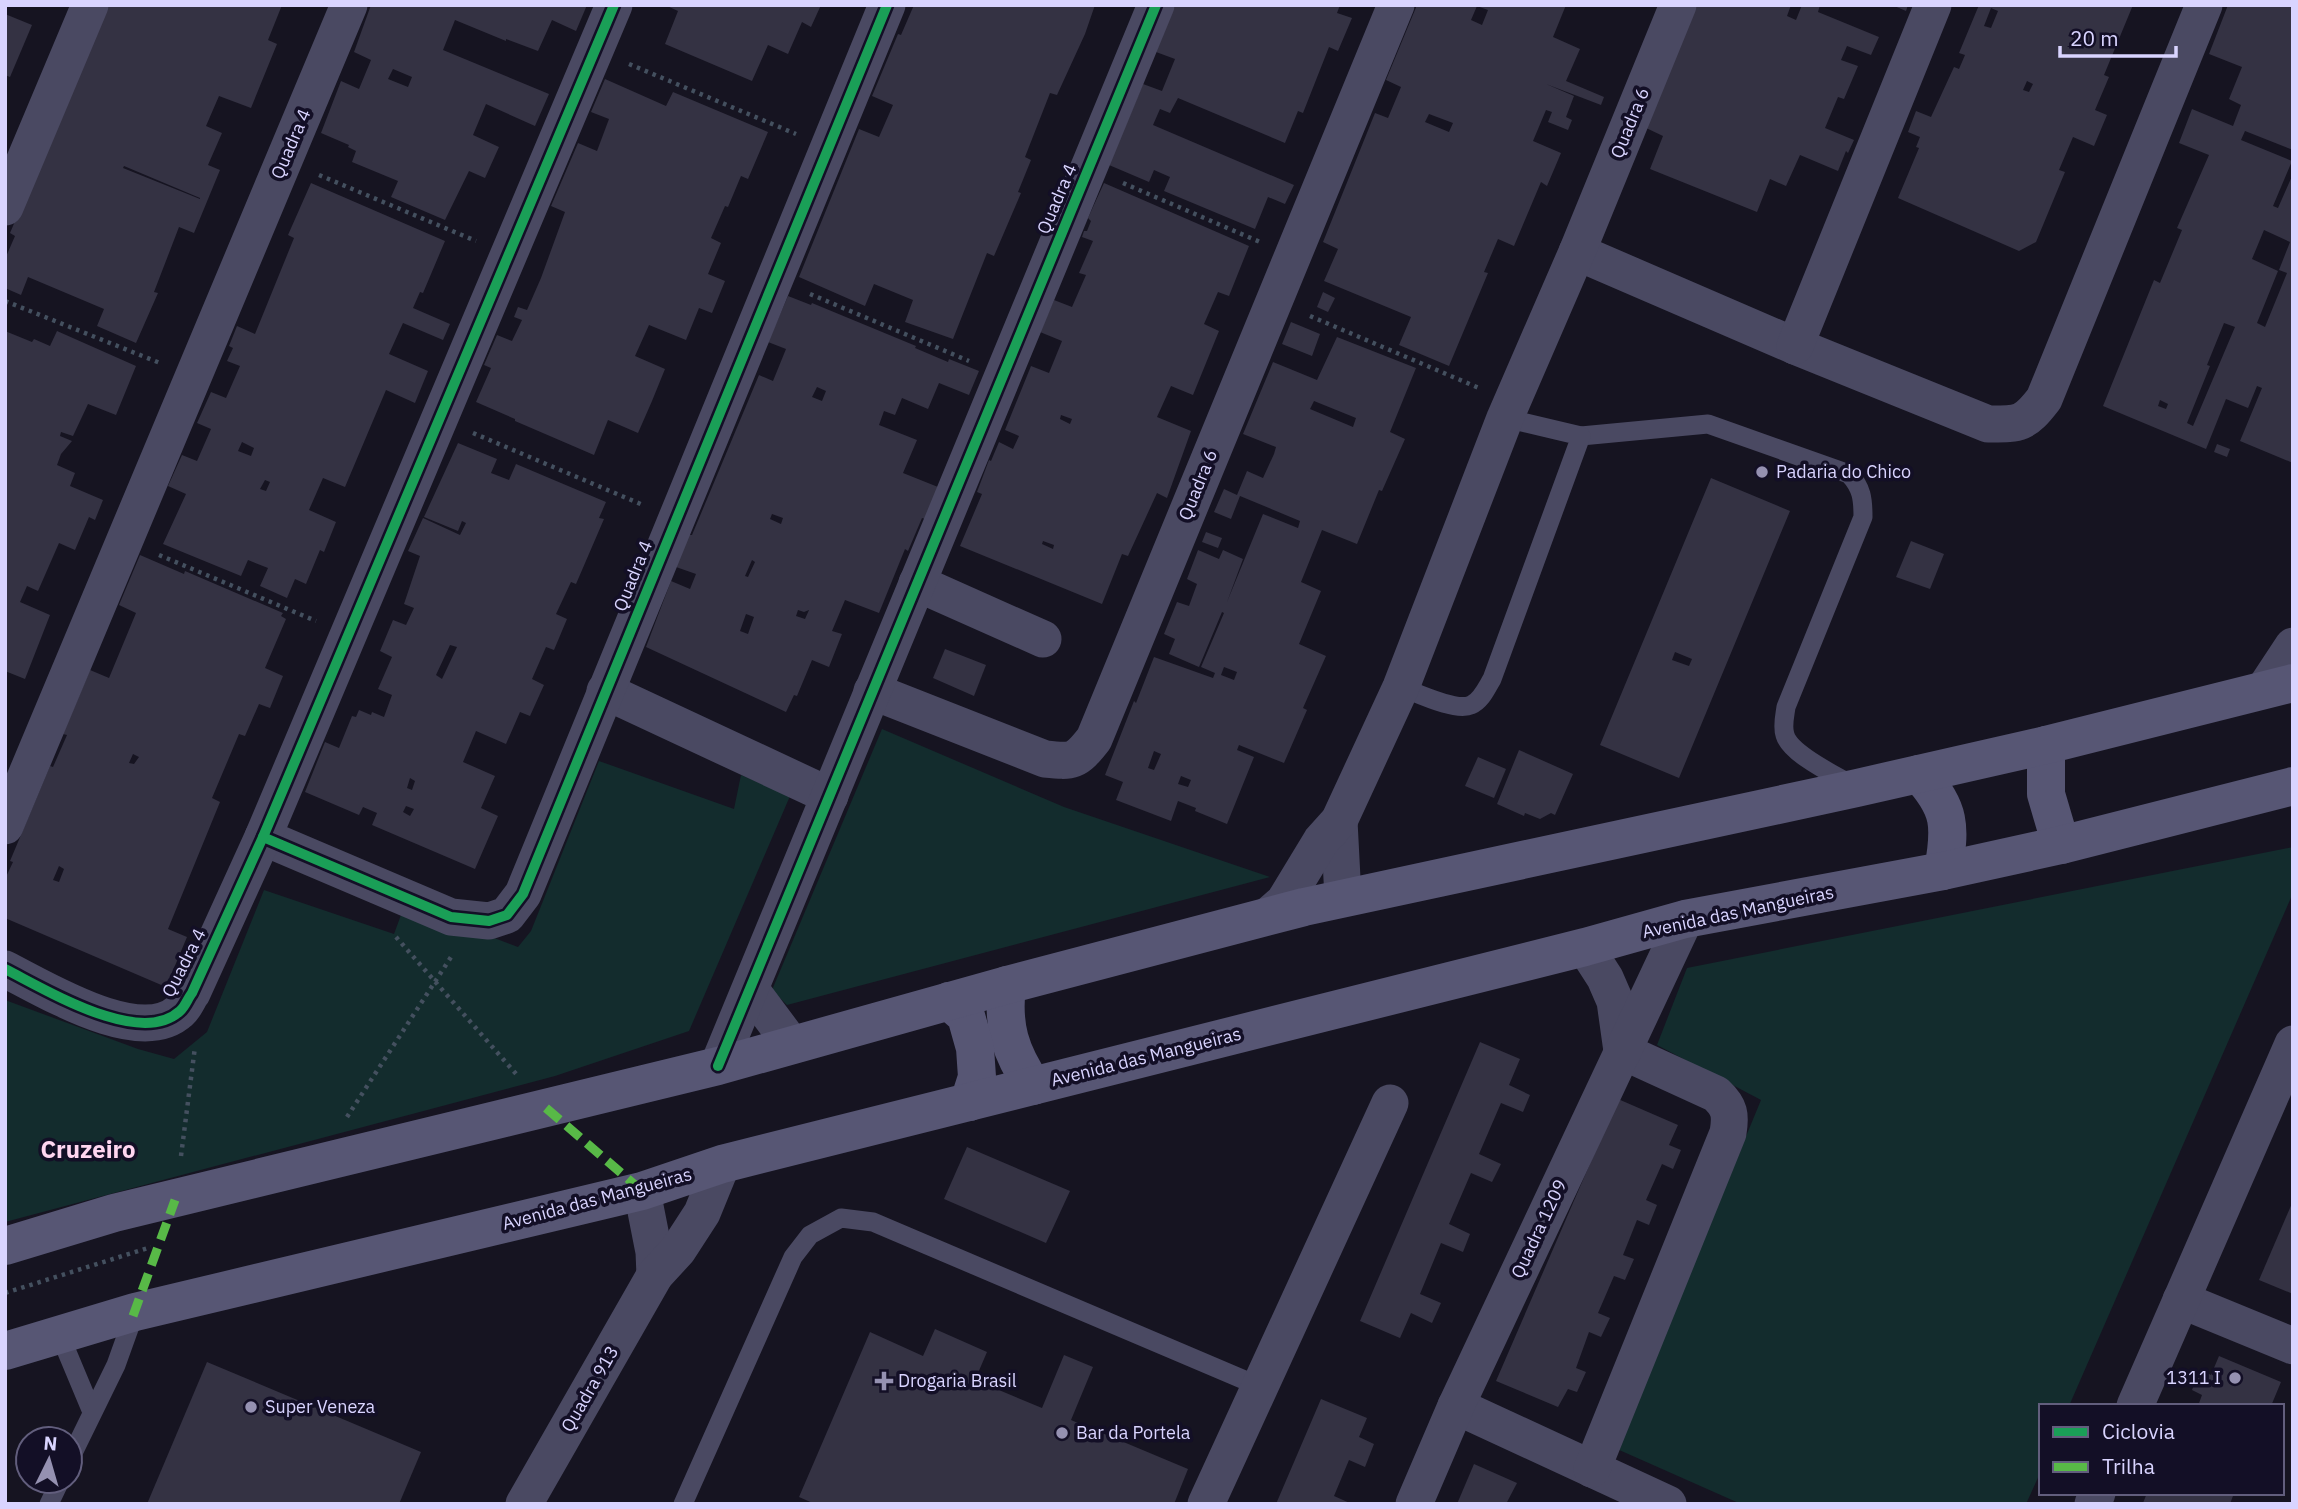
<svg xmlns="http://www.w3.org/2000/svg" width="2298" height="1509" viewBox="0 0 2298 1509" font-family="'IBM Plex Sans',sans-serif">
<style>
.green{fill:#132c2d}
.building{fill:#343243;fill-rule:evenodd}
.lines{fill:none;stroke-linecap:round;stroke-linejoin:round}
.path{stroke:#44505f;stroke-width:4.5;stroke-dasharray:3.5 5;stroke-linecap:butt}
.lane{stroke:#4a4962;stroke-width:19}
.street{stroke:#4a4962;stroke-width:37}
.secondary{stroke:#575674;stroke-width:38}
.quiet{stroke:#58b947;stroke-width:9;stroke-dasharray:18 9;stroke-linecap:butt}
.cycleway-casing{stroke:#130f26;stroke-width:15}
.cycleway{stroke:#1a9f57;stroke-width:10}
.poi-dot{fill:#9591b1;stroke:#130f26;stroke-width:2.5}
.labels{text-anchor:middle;stroke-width:7;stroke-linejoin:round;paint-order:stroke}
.street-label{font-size:18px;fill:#d9d4ff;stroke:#130f26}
.poi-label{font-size:18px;fill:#d9d4ff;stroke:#130f26;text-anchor:start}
.district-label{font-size:24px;font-weight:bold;fill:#ffd6f0;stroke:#130f26}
</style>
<rect width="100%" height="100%" fill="#161421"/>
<!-- green -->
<g class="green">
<path d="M882,729L1064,807L1270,877L787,1005L772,990Z"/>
<path d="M599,761L734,809L741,775L790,796L689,1031L555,1076L5,1222V1000L138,1049L174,1059L207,1032L264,890L394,934L405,904L518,947L531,931Z"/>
<path d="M2293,847V893L2069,1406H2041V1471L2026,1504H1741L1617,1449L1761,1100L1657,1045L1687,968Z"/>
</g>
<!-- building -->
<g class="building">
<path d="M107,5H282L268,40L277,44L251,108L219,96L206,126L222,133L208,165L220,170L194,233L179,227L154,292L158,293L136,343L97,326L104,309L28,277L21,295L5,288V259L15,236L10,233ZM124,166L200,198V199L123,168Z"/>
<path d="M371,5H587L576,31L552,20L538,51L506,39V41L455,20L443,50L549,94L535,126L486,104L473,135L499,147L485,178L469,171L445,220L391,197L398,181L352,162L356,151L348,147L349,145L321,133L341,81L359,89L371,60L354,52ZM393,69L412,77L408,87L388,79Z"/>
<path d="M665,5H821L811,27L802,22L788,54L768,45L752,81L665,44L678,11Z"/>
<path d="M914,5H1095L1085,34L1057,95L1050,93L1025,157L1031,160L1018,192L1021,193L994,256L987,253L953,339L905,322L913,300L874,284L865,306L799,277L859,129L879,137L893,105L872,96L898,34L901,35Z"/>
<path d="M1175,5H1340L1337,13L1352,18L1338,51L1329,47L1303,113L1298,111L1285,143L1178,98L1170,113L1160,109L1153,125L1294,185L1285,204L1268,197L1255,229L1164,191L1170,177L1154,170L1149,182L1109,165L1143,84L1162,91L1175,59L1156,52Z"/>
<path d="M1417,5H1566L1553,37L1580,49L1566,81L1604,97L1601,105L1546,84L1574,96L1566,117L1572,120L1568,130L1548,122L1552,112L1546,110L1533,141L1561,153L1547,186L1541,182L1514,246L1498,239L1484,272L1488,273L1449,366L1399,345L1411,317L1324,281L1338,249L1323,242L1375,113L1388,118L1401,87L1386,80ZM1477,6L1488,10L1482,25L1471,20ZM1429,114L1453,123L1449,132L1425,122Z"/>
<path d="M1695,5H1791L1787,16L1796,20L1802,5H1820L1818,12L1879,37L1871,55L1847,46L1841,60L1858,66L1844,99L1838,97L1825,128L1854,140L1848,153L1846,151L1838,171L1800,155L1786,186L1770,179L1757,212L1650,169L1663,136L1644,127Z"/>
<path d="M1892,5H1908L1906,11Z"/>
<path d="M1979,5H2133L2104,75L2109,77L2095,110L2107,115L2094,146L2073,137L2059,170L2065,172L2036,242L2019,251L1898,198L1919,148L1916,147L1920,137L1908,132L1916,111L1931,117L1954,67L1959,69L1965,55L1959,53ZM1991,8L1998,11L1991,28L1984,26ZM2027,81L2033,84L2029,92L2023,90Z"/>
<path d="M2228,5H2293V150L2245,131L2241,140L2292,161L2273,206L2278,208L2293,174V463L2240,441L2262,388L2257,386L2248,408L2226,399L2206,449L2103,406L2154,280L2160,283L2182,230L2177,228L2209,155L2179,143L2192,109L2233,126L2241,105L2229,99L2242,67L2209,54ZM2264,230L2290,242L2279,270L2287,273L2265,327L2257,323L2278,271L2252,259ZM2224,323L2235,327L2193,426L2187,423L2210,366L2207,365ZM2160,400L2168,404L2166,409L2158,406Z"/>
<path d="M5,14L32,25L10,77L5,75Z"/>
<path d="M605,79L666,106L673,92L768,132L748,179L741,176L728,207L725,206L711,238L721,243L708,274L725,281L712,313L699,308L686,340L649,325L635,356L665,369L652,401L638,433L608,420L594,455L515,421V419L476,402L491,368L484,365L497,335L512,341L522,320L514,317L518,307L527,310L541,278L565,212L551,206L578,143L597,151L609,119L591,112Z"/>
<path d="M311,183L445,241L423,293L420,292L413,308L450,324L443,340L403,323L389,354L428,371L415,403L386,390L345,487L323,478L309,510L336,522L324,552L320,550L306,584L295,579L287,598L260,586L268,568L248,560L241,576L163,544L186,494L168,486L182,455L197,461L211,429L197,423L211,392L226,398L240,366L227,361L233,348L229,346L237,326L255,334L294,238L288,235ZM242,442L254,448L251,456L238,451ZM265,480L270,482L266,491L260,489Z"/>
<path d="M1104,183L1249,246L1229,296L1218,292L1204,324L1219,331L1193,395L1171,386L1157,417L1191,431L1167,498L1157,493L1128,556L1122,554L1102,604L960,546L982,494L977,492L989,460L991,461L999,442L1013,449L1019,436L1005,430L1031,366L1049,373L1062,341L1040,332L1054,300L1072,307L1086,275L1079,273L1093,241L1082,237L1084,231H1087L1091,221L1088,218ZM1061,415L1072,419L1070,424L1060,419ZM1043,541L1054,545L1053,549L1042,544Z"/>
<path d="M1323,292L1335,298L1328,312L1317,307Z"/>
<path d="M788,296L811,305L812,303L916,346L915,348L948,362L949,359L979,371L969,395L939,383L928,409L902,398L895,415L884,411L879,425L917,440L903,473L938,487L925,519L922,518L908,551L905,549L879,613L845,600L832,631L842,634L829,667L812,660L797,696L794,695L786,712L646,647L671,581L690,589L696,574L676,567L689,535H692L759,375L773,381L786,349L768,342ZM817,387L826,391L822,401L812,397ZM772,514L783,518L781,524L770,519ZM752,560L755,562L748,577L745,576ZM798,610L804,612L809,610L805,619L796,616ZM746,614L754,617L748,634L740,631Z"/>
<path d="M1291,322L1320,334L1312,356L1282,344Z"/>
<path d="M5,331L32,342L34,339L50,346L57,331L136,366L116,415L88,404L73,436L61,432L60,436L72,441L61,454L57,465L75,473L70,486L103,500L95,520L89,517L75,550L59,543L38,591L27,586L20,602L50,615L25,679L5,671Z"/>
<path d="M1337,337L1416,368L1390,432L1405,439L1382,491L1379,490L1357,544L1322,530L1301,582L1321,591L1299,644L1326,656L1303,708L1307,710L1284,763L1239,745L1237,750L1254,757L1227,824L1195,811L1196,808L1178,801L1171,821L1116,800L1123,782L1105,775L1134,701L1136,703L1154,657L1213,678L1215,673L1201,667L1224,613L1222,612L1199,667L1169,654L1175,639L1164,634L1177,602L1189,606L1197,584L1187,579L1198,550L1219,559L1223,550L1243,559L1227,602L1263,514L1298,528L1300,521L1240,496L1231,519L1214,512L1224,489L1237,495L1247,471L1263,478L1274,454L1276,447L1243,434L1273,362L1317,380ZM1314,401L1356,418L1353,427L1310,409ZM1224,667L1237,672L1234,680L1221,675ZM1154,751L1161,754L1154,770L1148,768ZM1181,776L1191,780L1188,787L1178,784Z"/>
<path d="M458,443L497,459L491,473L509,480L516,464L606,502L599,518L604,519L576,584L571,582L556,614L567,619L554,650L546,647L532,679L544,685L530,716L520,712L506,744L476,731L463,762L495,776L481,808L498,816L475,869L372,825L377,813L363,807L359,815L305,792L325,742L339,748L352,716L356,717L359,710L371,715L372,712L384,717L392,695L378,689L392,657L380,651L393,620L406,625L414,608L404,604L420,556L408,551L423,518L460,535L466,523L462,521L458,531L424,517ZM450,645L457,647L442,679L436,675ZM410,778L415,781L412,790L407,788ZM406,806L414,809L410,816L403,812Z"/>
<path d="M2217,444L2230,449L2227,457L2214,452Z"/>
<path d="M1711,478L1790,511L1679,778L1600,745ZM1675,652L1692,659L1689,666L1672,660Z"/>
<path d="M1206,532L1222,538L1218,548L1202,542Z"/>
<path d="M1911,541L1944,554L1930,589L1896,577Z"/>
<path d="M140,555L184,574L185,571L283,613L281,616L286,619L265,668L283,676L270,708L259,704L245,736L239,734L212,798L220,802L168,929L187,937L166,987L5,918V879L13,862L10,861L50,766L53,767L67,735L63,734L90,670L109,678L136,613L119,605ZM133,754L139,757L134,764L129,763ZM59,866L64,869L59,882L53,880Z"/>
<path d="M945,649L986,665L974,696L933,678Z"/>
<path d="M1519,750L1573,774L1555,815L1551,813L1540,819L1525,813L1524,816L1497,804Z"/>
<path d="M1478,757L1506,769L1494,798L1465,786Z"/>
<path d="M1480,1042L1520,1059L1509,1085L1530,1095L1523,1112L1501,1103L1479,1154L1501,1164L1492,1182L1471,1173L1449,1224L1470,1234L1463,1252L1441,1243L1420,1294L1441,1303L1432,1323L1411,1313L1400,1338L1360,1321Z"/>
<path d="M1618,1099L1678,1125L1669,1145L1681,1150L1673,1169L1662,1164L1646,1200L1657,1205L1649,1225L1637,1220L1623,1255L1634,1259L1625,1280L1614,1276L1598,1313L1610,1318L1601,1337L1589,1332L1576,1368L1586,1372L1577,1392L1568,1389L1558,1407L1496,1381Z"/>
<path d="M967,1147L1070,1191L1046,1243L944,1199Z"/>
<path d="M2293,1201V1294L2259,1280Z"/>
<path d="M935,1329L987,1352L975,1380L1042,1408L1064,1355L1093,1367L1071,1420L1188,1469L1174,1504H815L799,1497L870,1332L923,1356Z"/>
<path d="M2219,1356L2281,1382L2271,1406H2198L2202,1395L2192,1390L2200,1370L2211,1375Z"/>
<path d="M207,1362L421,1452L399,1504H147Z"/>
<path d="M1321,1399L1367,1418L1359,1437L1374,1444L1365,1467L1349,1460L1334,1496L1352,1504H1276Z"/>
<path d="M1474,1464L1517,1483L1506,1504H1457Z"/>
<path d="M2147,1493H2234L2230,1504H2145L2143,1503Z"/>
</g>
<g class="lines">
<!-- path -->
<g class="path">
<path d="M629,64L796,134"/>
<path d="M319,175L476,241"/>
<path d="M1123,183L1260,242"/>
<path d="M810,294L969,361"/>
<path d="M5,301L160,363"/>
<path d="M1310,316L1479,388"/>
<path d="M473,433L643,505"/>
<path d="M159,555L316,621"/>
<path d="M396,937L517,1075"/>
<path d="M347,1117L453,954"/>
<path d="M181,1156L195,1047"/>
<path d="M5,1293L151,1247"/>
</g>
<!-- lane -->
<g class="lane">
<path d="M1581,436L1708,424L1849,474C1862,488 1863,499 1863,517L1786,707C1785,715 1782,726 1785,735C1790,754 1837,776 1855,787"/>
<path d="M1401,687C1417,693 1456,712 1471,705C1481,701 1486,689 1492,679L1581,436L1505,418"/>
<path d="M59,1333L92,1412"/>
<path d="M70,1459L116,1365L135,1312"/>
<path d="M49,1504L60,1481"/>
<path d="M683,1504L793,1257L810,1235L841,1218L873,1222L1261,1387"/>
</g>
<!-- street -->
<g class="street">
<path d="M5,207L90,5"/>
<path d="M1577,252L1795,346L1988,424C2019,424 2024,425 2044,399L2204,5"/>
<path d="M1795,346L1933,5"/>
<path d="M917,583L1043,639"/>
<path d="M2264,690L2293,646"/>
<path d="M605,691L830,796"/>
<path d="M872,691L1045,759C1073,762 1076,762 1094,739L1396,5"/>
<path d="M1339,821L1343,898"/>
<path d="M5,826L349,5"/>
<path d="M263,837L451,917L489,921L507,915L523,894L887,5"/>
<path d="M1268,916L1284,902L1321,841L1339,821L1401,687L1505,418L1577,252L1678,5"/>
<path d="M1585,947L1605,978L1615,1001L1622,1051"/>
<path d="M5,969C45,989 140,1048 180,1011C185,1007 188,998 192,993L263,837L614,5"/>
<path d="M751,990L792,1045"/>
<path d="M718,1066L1156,5"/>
<path d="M642,1191L654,1252L655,1275"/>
<path d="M2181,1300L2293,1346"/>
<path d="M1456,1406L1668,1504"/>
<path d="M2135,1406L2293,1044"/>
<path d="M1592,1469L1728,1133C1731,1115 1730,1107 1716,1094L1622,1051"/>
<path d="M524,1504L655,1275L678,1250L702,1213L722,1164"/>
<path d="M1206,1504L1390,1103"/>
<path d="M1414,1504L1456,1406L1685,919"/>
<path d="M2093,1504L2097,1493"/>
</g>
<!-- secondary -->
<g class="secondary">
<path d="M2046,745V794L2061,845"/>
<path d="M1919,774C1951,808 1951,827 1943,871"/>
<path d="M1007,985C1002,1026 1010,1052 1033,1086"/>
<path d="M949,1001L966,1016L975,1048L977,1077L969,1102"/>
<path d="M5,1246L114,1213L718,1066L1007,985L1304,907L1857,788L2046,745L2293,683"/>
<path d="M5,1351L135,1312L642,1191L722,1164L1585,947L1685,919L1943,871L2061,845L2293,786"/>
</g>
<!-- quiet -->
<g class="quiet">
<path d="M546,1108L642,1191"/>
<path d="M133,1316L175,1200"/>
</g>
<defs>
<g id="cycleway">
<path d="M263,837L451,917L489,921L507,915L523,894L887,5"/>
<path d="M5,969C45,989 140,1048 180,1011C185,1007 188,998 192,993L263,837L614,5"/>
<path d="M718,1066L1156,5"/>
</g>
</defs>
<!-- cycleway casing -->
<use href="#cycleway" class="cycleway-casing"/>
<!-- cycleway -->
<use href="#cycleway" class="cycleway"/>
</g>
<!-- markers -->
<g class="poi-dot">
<circle cx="1762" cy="472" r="7"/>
<circle cx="2235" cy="1378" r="7"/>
<path d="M880.5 1370.5h7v7h7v7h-7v7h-7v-7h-7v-7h7z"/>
<circle cx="251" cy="1407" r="7"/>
<circle cx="1062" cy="1433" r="7"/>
</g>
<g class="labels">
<!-- street labels -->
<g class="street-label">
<text transform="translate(1630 123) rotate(-68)" y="6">Quadra 6</text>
<text transform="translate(291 144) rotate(-67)" y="6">Quadra 4</text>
<text transform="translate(1057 199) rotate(-67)" y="6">Quadra 4</text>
<text transform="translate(1198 485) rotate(-68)" y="6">Quadra 6</text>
<text transform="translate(633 576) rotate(-68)" y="6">Quadra 4</text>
<text transform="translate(1738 912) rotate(-12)" y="6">Avenida das Mangueiras</text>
<text transform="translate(184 963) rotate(-63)" y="6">Quadra 4</text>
<text transform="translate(1146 1057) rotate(-14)" y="6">Avenida das Mangueiras</text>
<text transform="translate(597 1199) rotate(-15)" y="6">Avenida das Mangueiras</text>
<text transform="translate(1539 1229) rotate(-65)" y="6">Quadra 1209</text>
<text transform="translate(590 1389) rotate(-60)" y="6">Quadra 913</text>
</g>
<!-- poi labels -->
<g class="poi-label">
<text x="1776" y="478">Padaria do Chico</text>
<text x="2221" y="1384" text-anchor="end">1311 I</text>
<text x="898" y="1387">Drogaria Brasil</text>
<text x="265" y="1413">Super Veneza</text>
<text x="1076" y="1439">Bar da Portela</text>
</g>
<!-- district labels -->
<g class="district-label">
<text x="88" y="1158">Cruzeiro</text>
</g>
</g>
<!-- border -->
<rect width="2298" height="1509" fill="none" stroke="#d9d4ff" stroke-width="14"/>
<!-- legend -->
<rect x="2039" y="1404" width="245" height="91" fill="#130f26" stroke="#625e7d" stroke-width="2"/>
<rect x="2053" y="1427" width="35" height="10" fill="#1a9f57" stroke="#625e7d" stroke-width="2"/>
<text x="2102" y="1439" font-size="21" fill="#d9d4ff">Ciclovia</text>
<rect x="2053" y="1462" width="35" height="10" fill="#58b947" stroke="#625e7d" stroke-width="2"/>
<text x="2102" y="1474" font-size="21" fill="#d9d4ff">Trilha</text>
<!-- north arrow -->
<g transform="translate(49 1460) rotate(5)"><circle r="33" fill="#130f26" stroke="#625e7d" stroke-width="2"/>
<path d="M0-5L12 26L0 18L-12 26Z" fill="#9591b1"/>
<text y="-10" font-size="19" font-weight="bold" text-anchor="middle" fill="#d9d4ff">N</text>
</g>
<!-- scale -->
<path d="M2060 46v10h116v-10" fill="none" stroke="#d9d4ff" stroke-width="3.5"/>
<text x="2070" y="46" font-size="21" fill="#d9d4ff" stroke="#130f26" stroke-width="5" paint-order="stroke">20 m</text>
</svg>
